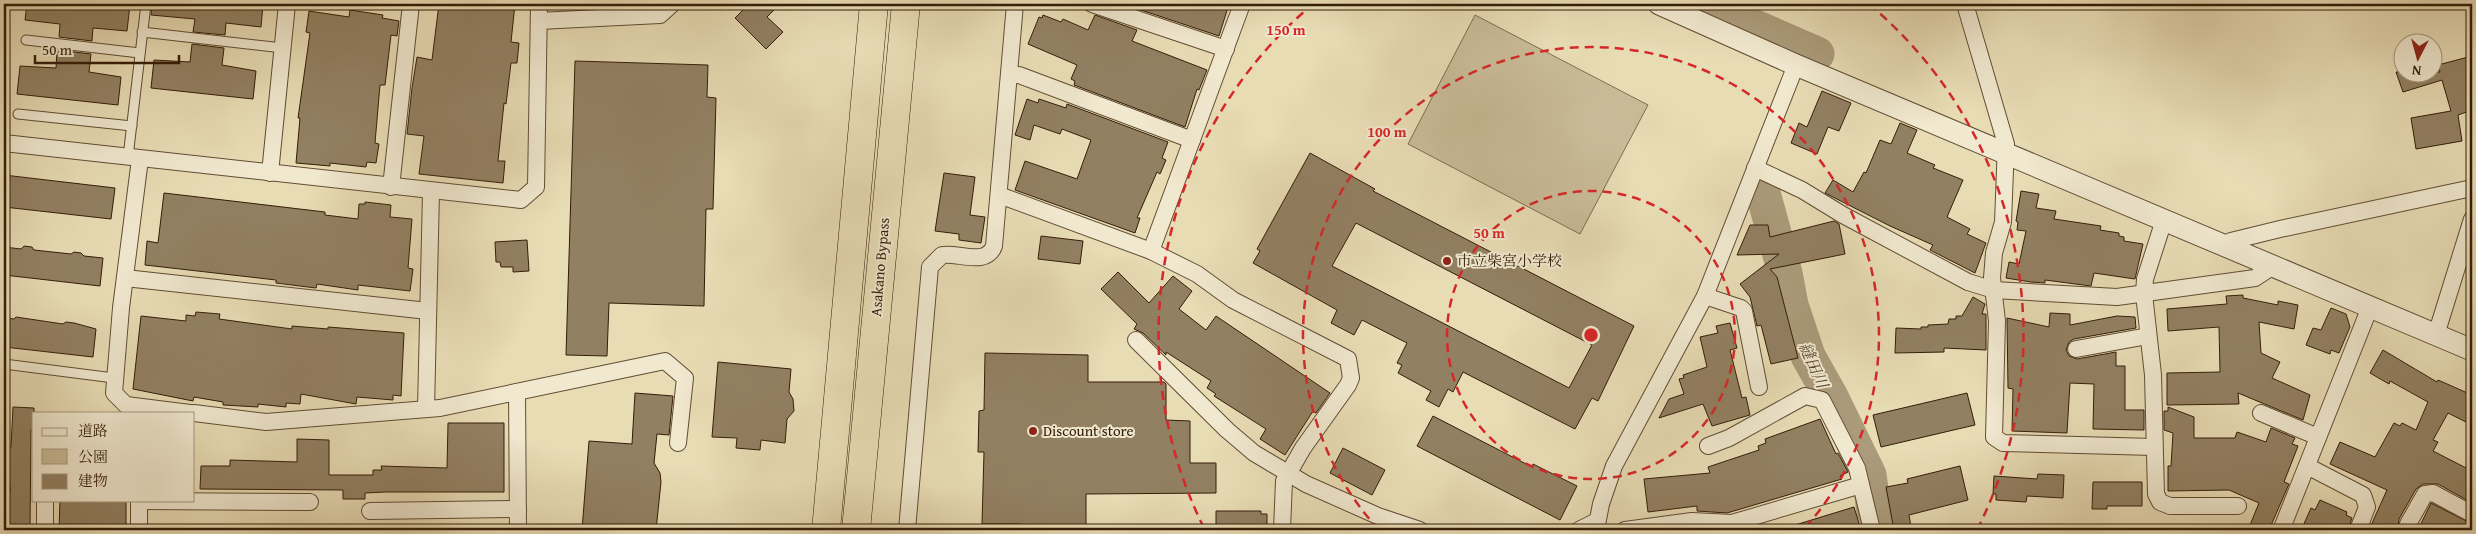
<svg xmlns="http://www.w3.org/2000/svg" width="2476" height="534" viewBox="0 0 2476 534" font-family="'Gentium Book Plus','Noto Serif JP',serif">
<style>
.green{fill:#c9bc98;stroke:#7e6c50}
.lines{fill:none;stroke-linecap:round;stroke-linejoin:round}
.river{stroke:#ab9b7a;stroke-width:35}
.building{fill:#928062;stroke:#341d08;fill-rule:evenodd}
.service-casing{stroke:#614d33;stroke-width:11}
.minor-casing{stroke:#614d33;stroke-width:18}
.tertiary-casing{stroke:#614d33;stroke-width:23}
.trunk-casing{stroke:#341d08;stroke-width:29}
.service{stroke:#f0e8cf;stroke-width:9}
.minor{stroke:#f0e8cf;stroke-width:16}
.tertiary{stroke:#f0e8cf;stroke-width:21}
.trunk{stroke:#e8dcb5;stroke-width:28}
.ring{fill:none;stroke:#d62828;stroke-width:2.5;stroke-dasharray:9 6}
.poi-dot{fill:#8f2418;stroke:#f0e8cf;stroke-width:2}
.labels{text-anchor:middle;stroke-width:4;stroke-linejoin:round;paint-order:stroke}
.poi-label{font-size:15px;fill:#341d08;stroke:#f0e8cf;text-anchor:start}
.street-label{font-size:15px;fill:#341d08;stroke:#f0e8cf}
.water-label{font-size:16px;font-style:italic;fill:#5e4930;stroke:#f0e8cf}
.centre{fill:#d62828;stroke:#f0e8cf;stroke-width:2.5}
.ring-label{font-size:15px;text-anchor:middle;font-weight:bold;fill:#d62828;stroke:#f0e8cf;stroke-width:4;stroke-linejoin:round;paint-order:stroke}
</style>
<rect width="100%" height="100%" fill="#e8dcb5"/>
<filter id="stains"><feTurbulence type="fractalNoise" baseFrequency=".004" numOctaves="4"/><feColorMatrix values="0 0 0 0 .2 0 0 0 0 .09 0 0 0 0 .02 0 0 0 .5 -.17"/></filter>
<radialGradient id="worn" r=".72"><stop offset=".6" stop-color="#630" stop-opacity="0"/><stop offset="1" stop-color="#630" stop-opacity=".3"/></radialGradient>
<!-- green -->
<path class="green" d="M1475,15L1648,105L1580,234L1408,144Z"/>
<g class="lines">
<!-- river -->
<g class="river">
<path d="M1702,4L1817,54"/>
<path d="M1763,193L1785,273L1791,305L1808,356L1830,395L1869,475L1874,511L1882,530"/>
</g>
</g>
<!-- building -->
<g class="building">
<path d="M27,4H130L127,31L93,28L92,41L59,37L60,24L25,20Z"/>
<path d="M152,4H263L261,27L226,23L225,35L193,32L195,19L151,15Z"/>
<path d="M439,4H515L511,42L519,43L517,63H511L506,104L504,103L498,161H505L503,183L419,174L424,136L407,134L412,88L417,57L432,60Z"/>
<path d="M749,4H780L767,17L783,32L766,49L735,18Z"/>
<path d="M1123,4H1229L1219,36Z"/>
<path d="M350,10L383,15L382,18L399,21L397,36L391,35L385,85H380L375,143L379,144L376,163L367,162L366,167L330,163V166L296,163L300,118H298L310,33L306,32L309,11L349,17Z"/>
<path d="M1043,15L1061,22L1063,19L1088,30L1095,15L1137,30L1132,41L1207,70L1199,90L1197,89L1185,127L1074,85L1075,81L1071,79L1077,65L1028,44L1039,17L1042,18Z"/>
<path d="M192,44L224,48L222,65L256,71L253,99L151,88L154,60L190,62Z"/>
<path d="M57,50L91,54L89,72L121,77L118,105L17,94L20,66L56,68Z"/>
<path d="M2472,56V110L2458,115L2462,141L2416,149L2411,118L2451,111L2442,80L2403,92L2396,72H2440L2438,65Z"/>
<path d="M575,61L708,65L707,97L716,98L713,209H706L704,306L609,303L607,356L566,355Z"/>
<path d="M1822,91L1851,103L1839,131L1828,127L1817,154L1791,143L1799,123L1807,127Z"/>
<path d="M1027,99L1038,103L1039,99L1066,108L1067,104L1168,142L1162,158L1166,160L1160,174L1157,172L1137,218H1140L1135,233L1015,190L1025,161L1077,179L1091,140L1062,129L1060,134L1034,125L1030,140L1015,135Z"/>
<path d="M1900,123L1917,130L1907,153L1935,165L1933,168L1963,180L1947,217L1970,229L1967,234L1986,243L1975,273L1930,250L1933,245L1890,226L1825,193L1833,180L1853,192L1864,172L1866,173L1880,140L1891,144Z"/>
<path d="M1310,153L1375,189L1373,191L1634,326L1598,401L1592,398L1575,429L1463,372L1453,392L1448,389L1439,407L1426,400L1431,391L1398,373L1402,365L1397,363L1407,343L1362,320L1354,335L1331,323L1337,310L1253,263L1260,251L1257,249ZM1356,223L1592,345L1569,388L1332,266Z"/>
<path d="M944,173L975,177L970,215L985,217L981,243L959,240V234L935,231Z"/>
<path d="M4,175L115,188L111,219L4,207Z"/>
<path d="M2021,191L2039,194L2036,208L2056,211L2054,219L2101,226L2100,230L2119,233V236L2124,237V241L2143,244L2135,279L2094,273L2091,286L2045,280V283L2031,282L2006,278L2009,262L2019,264L2026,231L2017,230L2018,222L2016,221Z"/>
<path d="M164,193L325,212V215L358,219L359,204H365V202L391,205L390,217L412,219L408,268L413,269L410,291L358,285V290L317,284L316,288L276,283V280L145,265L147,241L158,243Z"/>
<path d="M1834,221L1839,224L1845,254L1770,269L1777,277L1798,358L1771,364L1761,325L1757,326L1750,297L1740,284L1779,254L1737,255L1750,225H1768L1770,237Z"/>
<path d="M1041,236L1083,241L1080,264L1038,259Z"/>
<path d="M527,240L529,271L513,272V267H501L500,262H496L495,242Z"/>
<path d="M24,246L32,247L34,250L71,254L74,252L81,253L84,256L103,258L100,286L4,275V247L21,249Z"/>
<path d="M1118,272L1149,303L1173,276L1192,291L1179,309L1206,330L1216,316L1330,393L1316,413L1313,411L1285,455L1260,439L1266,429L1214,396L1216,394L1207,388L1211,381L1166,352V355L1143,333L1134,329L1137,324L1101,289Z"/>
<path d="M2243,295V298L2278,305V301L2298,305L2294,329L2259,322L2261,353L2280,362L2272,378L2310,395L2303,420L2238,393L2239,404L2167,405V373L2220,372L2219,327L2168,331L2167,309L2227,304L2226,296Z"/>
<path d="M1973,297L1985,304L1982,314H1986V350L1944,348V352L1895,353L1896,328L1921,329V327H1928V325L1948,324L1949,319H1956V316H1962Z"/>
<path d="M2331,308L2346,314L2350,327L2339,353L2331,350L2330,354L2306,345L2313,328L2321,330Z"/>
<path d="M196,312L220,314L219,319L292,329V326L328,329V327L404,333L401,396L393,395V400L357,397L356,404L301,394L300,404L286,403V407L258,404V407L223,405V402L194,397L193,401L133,389L141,316L186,321V315L195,316Z"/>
<path d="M2050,313L2070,314V325L2117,316L2135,317L2136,328L2074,339L2069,342L2066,350L2069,356L2077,359L2116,352V366H2125V410H2144V430L2093,429L2094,384L2070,383L2067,433L2012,431L2013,389L2008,388L2007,318L2049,327Z"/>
<path d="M16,317L63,324L66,322L74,323L96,329L93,357L4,347V318L14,319Z"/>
<path d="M1730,323L1737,348L1730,350L1742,398L1746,397L1750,415L1712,426L1703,404L1659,418L1669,399L1684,394L1679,379L1684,378L1683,375L1707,367L1700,337L1718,333L1716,326Z"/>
<path d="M2383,350L2437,382L2438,380L2472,395V408L2466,422L2448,413L2433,440L2438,442L2433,451L2472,471V503L2438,484H2423L2416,489L2399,519L2398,530H2369L2387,490L2330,464L2340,442L2375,457L2394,423L2400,426L2402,423L2416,430L2428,402L2390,381L2389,384L2370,373Z"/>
<path d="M985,353L1088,355V382H1164L1166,384V420L1190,421V463H1216V493L1086,494V525H1049V530H1021V524H982L984,452H978L979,411L984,410Z"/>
<path d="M718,362L791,369L789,392L793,399L794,411L787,419L785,443L761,440L760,450L736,448L737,438L712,437Z"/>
<path d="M635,393L673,396L669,435L657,434L654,463L660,473L661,482L656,530H582L589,441L632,444Z"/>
<path d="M1967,393L1975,425L1881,447L1873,415Z"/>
<path d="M13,407L34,408V430H31L30,530H7L6,492H10L8,447H11Z"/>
<path d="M2168,407L2194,417V438H2235L2237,432L2266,442L2271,428L2295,438L2292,444L2298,446L2284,482L2289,484L2269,530H2248L2259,503L2229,490L2168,491V466H2171L2173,433L2164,430V411H2168Z"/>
<path d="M1433,416L1532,467L1533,464L1577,486L1560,520L1417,446Z"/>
<path d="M1820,419L1836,454L1838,453L1848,472L1840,476L1842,479L1727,513L1697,511V506L1648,512L1644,479L1710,473L1708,467L1759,450L1758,446L1766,443L1765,439Z"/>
<path d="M448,423H504V492H385L365,493V499H343V490L200,489L201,466H230V460L297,462V439L329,440V475H373V470H382L381,466L447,468Z"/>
<path d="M1343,448L1385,470L1372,495L1330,473Z"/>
<path d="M1960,466L1968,500L1909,515L1911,527L1894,530L1886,487L1908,483L1907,479Z"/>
<path d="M2038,474L2064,475L2063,498L2027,496L2026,502L1996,500V494H1993L1994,476L2037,479Z"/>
<path d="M2093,482H2142V506H2107V509H2092Z"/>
<path d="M60,500H126V530H59Z"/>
<path d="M2320,500L2347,512L2346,515L2352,518L2348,530H2312L2303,526L2311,508L2315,510Z"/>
<path d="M2431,503L2472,524V530H2418Z"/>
<path d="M1854,507L1861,530H1793L1792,526Z"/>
<path d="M1216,511H1261V514H1267V530H1216Z"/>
</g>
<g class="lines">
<defs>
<g id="service">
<path d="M142,32L283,48"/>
<path d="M26,40L140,53"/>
<path d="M18,114L132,126"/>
<path d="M128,157L146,4"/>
<path d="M4,364L114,378"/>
</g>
<g id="minor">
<path d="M1092,4L1226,49"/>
<path d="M1965,4L2006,144L2003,222L1994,253L1992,278L1997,321L1994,437L2003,443L2154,447"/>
<path d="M539,21L660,15L672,4"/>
<path d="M1009,75H1019L1192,140"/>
<path d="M4,143L521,200L536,187L539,4"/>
<path d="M140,159L121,308L114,393L126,405L190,413"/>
<path d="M1755,168L1802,190L1843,215L1968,282L1994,290L2117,297L2255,278L2273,266"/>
<path d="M270,173L287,4"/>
<path d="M391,187L411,4"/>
<path d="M999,195L1151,251L1197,274L1233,300L1348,359L1351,378L1348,385L1303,448L1284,481L1282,530"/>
<path d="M2164,220L2145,279L2144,294L2153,375L2156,494L2160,502L2170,506H2238"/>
<path d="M2224,245L2231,241L2280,229L2472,188"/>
<path d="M1151,251L1242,4"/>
<path d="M125,278L428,311"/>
<path d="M1705,296L1741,308L1744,311L1759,387"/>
<path d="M2436,335L2472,219"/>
<path d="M1136,340L1227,430L1254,453L1306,484L1378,516L1420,530"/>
<path d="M2076,349L2148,336"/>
<path d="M517,392L518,530"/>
<path d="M426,409L431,192"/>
<path d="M194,413L266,422L440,408L665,361L685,378L678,443"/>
<path d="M2261,413L2318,437"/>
<path d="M1708,446L1729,438L1805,396L1822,400L1857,468L1872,530"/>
<path d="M2307,466L2363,495L2367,507L2358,530"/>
<path d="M139,500V530"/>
<path d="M139,501L310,502"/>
<path d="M370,511L518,509"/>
<path d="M2282,528L2370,307"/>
<path d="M45,530V500"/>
<path d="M907,530L930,267L942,255C958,252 986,267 994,246L1015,4"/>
<path d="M1579,530L1597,521"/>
<path d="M1596,530L1601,504L1614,466L1705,296L1796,65"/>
<path d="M1625,530L1692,521L1732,523L1861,485"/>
<path d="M2408,530V524L2425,494L2433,493L2472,514"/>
</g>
<path id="tertiary" d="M1659,4L1796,65L2472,350"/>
<g id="trunk">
<path d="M826,530L874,4"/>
<path d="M856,530L906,4"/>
</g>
</defs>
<!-- service casing -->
<use href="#service" class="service-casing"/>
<!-- minor casing -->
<use href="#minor" class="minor-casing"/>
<!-- tertiary casing -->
<use href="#tertiary" class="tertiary-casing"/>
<!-- trunk casing -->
<use href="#trunk" class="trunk-casing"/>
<!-- service -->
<use href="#service" class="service"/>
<!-- minor -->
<use href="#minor" class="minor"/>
<!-- tertiary -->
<use href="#tertiary" class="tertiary"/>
<!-- trunk -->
<use href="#trunk" class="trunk"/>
</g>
<!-- distance rings -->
<g class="ring">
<circle cx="1591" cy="335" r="144"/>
<path d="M1379 530A288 288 0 1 1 1803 530"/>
<path d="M1204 528A432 432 0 0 1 1313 4M1869 4A432 432 0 0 1 1978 528"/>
</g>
<!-- markers -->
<g class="poi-dot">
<circle cx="1447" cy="261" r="5"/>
<circle cx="1033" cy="431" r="5"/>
</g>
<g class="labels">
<!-- poi labels -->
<g class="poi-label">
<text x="1457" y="266">市立柴宮小学校</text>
<text x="1043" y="436">Discount store</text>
</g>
<!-- street labels -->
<g class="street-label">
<text transform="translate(880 267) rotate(-85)" y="5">Asakano Bypass</text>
</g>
<!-- water labels -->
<g class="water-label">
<text transform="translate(1814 365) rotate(66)" y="6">縫田川</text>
</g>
</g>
<circle cx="1591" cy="335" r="8" class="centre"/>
<g class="ring-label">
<text x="1286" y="35">150 m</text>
<text x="1387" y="137">100 m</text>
<text x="1489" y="238">50 m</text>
</g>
<!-- margin -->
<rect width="2476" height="534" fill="none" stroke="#e8dcb5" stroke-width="20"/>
<rect x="5" y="5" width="2466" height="524" fill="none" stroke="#341d08" stroke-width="2.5"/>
<rect x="10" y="10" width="2456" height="514" fill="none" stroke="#341d08"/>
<!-- legend -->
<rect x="32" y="412" width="162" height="90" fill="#f0e8cf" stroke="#a5977f"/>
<rect x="42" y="428" width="25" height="8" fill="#f0e8cf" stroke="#a5977f"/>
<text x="78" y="436" font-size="15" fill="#341d08">道路</text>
<rect x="42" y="449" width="25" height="15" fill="#c9bc98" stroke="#a5977f"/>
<text x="78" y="462" font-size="15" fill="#341d08">公園</text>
<rect x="42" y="474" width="25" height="15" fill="#928062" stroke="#a5977f"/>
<text x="78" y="486" font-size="15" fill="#341d08">建物</text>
<!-- north arrow -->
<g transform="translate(2418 58) rotate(186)"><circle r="24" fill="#f0e8cf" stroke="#a5977f"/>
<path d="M0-4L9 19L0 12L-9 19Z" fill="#8f2418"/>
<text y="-8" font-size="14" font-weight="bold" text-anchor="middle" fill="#341d08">N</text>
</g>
<!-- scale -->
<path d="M35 55v8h144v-8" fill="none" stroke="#341d08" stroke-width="2.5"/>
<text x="42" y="55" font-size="15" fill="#341d08" stroke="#f0e8cf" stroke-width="4" paint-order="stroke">50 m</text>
<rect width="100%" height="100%" filter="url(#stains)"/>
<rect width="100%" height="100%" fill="url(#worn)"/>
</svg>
